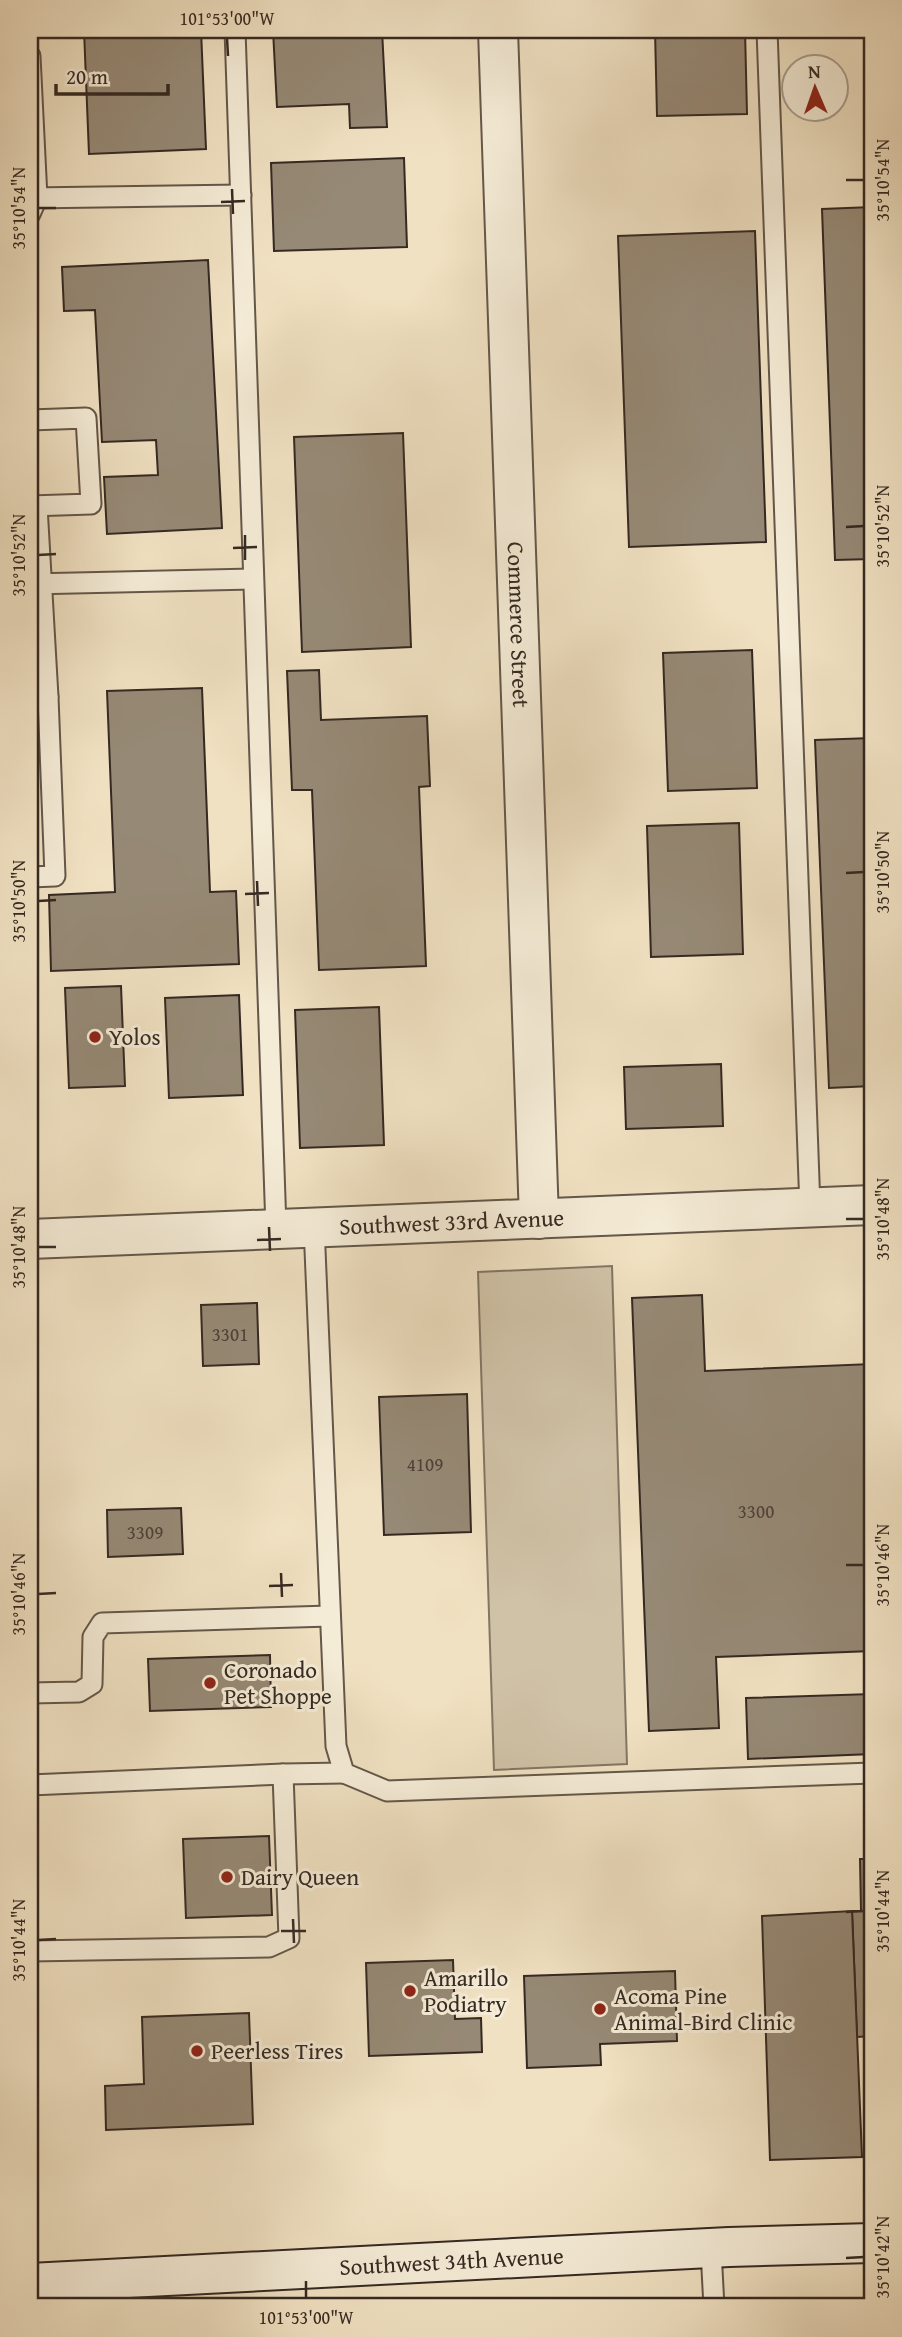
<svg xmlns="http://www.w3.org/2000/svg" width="902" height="2337" viewBox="0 0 902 2337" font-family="'Gentium Book Plus',serif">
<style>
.green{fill:#d0c2a7;stroke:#827664;stroke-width:2}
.building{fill:#968975;stroke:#352922;stroke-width:2}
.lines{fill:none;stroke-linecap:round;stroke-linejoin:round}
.service-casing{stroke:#64574a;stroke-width:23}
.minor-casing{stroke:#64574a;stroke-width:42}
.secondary-casing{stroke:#352922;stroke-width:42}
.service{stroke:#f5ecd7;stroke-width:19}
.minor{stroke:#f5ecd7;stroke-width:38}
.secondary{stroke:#f5ecd7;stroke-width:38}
.ticks{fill:none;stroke:#352922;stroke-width:2.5}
.poi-dot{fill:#8f2418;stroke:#f5ecd7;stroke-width:2.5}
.labels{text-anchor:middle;stroke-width:6;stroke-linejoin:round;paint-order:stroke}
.number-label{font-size:19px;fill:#4d4137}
.street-label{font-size:23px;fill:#352922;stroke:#f5ecd7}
.poi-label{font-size:23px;fill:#352922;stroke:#f5ecd7;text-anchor:start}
.neatline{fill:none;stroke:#352922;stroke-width:2.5}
.ticks-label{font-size:18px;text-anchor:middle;fill:#352922}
</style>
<rect width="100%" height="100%" fill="#f0e1c2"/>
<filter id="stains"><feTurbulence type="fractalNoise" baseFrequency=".00286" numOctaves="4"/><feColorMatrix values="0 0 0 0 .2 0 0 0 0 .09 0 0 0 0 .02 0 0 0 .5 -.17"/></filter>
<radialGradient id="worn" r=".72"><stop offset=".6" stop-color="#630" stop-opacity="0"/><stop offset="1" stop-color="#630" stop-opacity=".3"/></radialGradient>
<!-- green -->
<path class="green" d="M612,1266L627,1764L494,1770L478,1272Z"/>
<!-- building -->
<g class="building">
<path d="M84,30H201L206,149L89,154Z"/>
<path d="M273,30H382L387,127L350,128L349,104L277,107Z"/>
<path d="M655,30H745L747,114L657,116Z"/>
<path d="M404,158L407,247L274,251L271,163Z"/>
<path d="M872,207V559L835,560L822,209Z"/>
<path d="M755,231L766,542L629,547L618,236Z"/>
<path d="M208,260L222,528L107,534L104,477L158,475L156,440L102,442L95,310L64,311L62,267Z"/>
<path d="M403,433L411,647L302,652L294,437Z"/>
<path d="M752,650L757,788L668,791L663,653Z"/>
<path d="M319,670L321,720L427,716L430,786L419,787L426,966L319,970L312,790H292L287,671Z"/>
<path d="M202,688L210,892L236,891L239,964L51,971L49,895L115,892L107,691Z"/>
<path d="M872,738V1086L829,1088L815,740Z"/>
<path d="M739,823L743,954L651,957L647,826Z"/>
<path d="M121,986L125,1086L69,1088L65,988Z"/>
<path d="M239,995L243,1095L169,1098L165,998Z"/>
<path d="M379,1007L384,1145L300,1148L295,1010Z"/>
<path d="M721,1064L723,1126L626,1129L624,1067Z"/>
<path d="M702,1295L705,1371L872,1364V1651L716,1657L719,1728L649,1731L632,1298Z"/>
<path d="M257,1303L259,1364L203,1366L201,1305Z"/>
<path d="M467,1394L471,1532L384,1535L379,1397Z"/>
<path d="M181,1508L183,1554L108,1557L107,1510Z"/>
<path d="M270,1655L271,1707L150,1711L148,1659Z"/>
<path d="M872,1694V1754L748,1759L746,1698Z"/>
<path d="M269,1836L272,1915L186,1918L183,1839Z"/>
<path d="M860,1859H872V2036L857,2037L852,1911H861Z"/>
<path d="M852,1911L862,2157L770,2160L762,1916Z"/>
<path d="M453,1960L455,2019L481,2018L482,2052L369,2056L366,1963Z"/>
<path d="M675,1971L677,2041L600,2044L601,2065L527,2068L524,1976Z"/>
<path d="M249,2013L253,2124L106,2130L105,2086L144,2084L142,2017Z"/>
</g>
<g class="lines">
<defs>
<g id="service">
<path d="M235,30L276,1228"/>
<path d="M767,30L810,1208"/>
<path d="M30,56L37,198L30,214"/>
<path d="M30,198L241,195"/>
<path d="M30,420L86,418L91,504L30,506"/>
<path d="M30,584L253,579"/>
<path d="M30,698L48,697L37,506"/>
<path d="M30,877L55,876L48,697"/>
<path d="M314,1226L336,1746L344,1773L387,1791L872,1773"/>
<path d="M30,1693L79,1692L92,1684L93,1637L102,1623L330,1616"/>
<path d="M283,1774L344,1773"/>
<path d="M30,1785L283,1774L289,1938L269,1947L30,1951"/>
<path d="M711,2250L714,2307"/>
</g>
<g id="minor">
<path id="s1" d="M498,30L539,1219"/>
<path id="s2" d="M30,1239L872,1205"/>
</g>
<g id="secondary">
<path id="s3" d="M30,2283L729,2247L872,2243"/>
</g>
</defs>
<!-- service casing -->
<use href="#service" class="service-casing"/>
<!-- minor casing -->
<use href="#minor" class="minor-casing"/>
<!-- secondary casing -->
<use href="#secondary" class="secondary-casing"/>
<!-- service -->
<use href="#service" class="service"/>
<!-- minor -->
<use href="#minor" class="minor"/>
<!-- secondary -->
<use href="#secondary" class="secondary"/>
</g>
<!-- ticks -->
<path class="ticks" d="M227,38L228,56M846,180H864M232,189L233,214M221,202L245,201M38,208H56M846,527L864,526M245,535V560M233,548L257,547M38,555L56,554M846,873L864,872M257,881L258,906M245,894L269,893M38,901L56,900M846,1219H864M269,1227L270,1251M257,1240L281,1239M38,1247H56M846,1565H864M281,1573L282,1597M269,1586L293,1585M38,1594L56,1593M846,1912L864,1911M293,1919L294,1943M281,1931H306M38,1940L56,1939M846,2258L864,2257M306,2281V2298"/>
<!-- markers -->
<g class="poi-dot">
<circle cx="95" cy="1037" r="7"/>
<circle cx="210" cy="1683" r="7"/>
<circle cx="227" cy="1877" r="7"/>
<circle cx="410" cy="1991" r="7"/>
<circle cx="600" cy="2009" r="7"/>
<circle cx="197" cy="2051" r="7"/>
</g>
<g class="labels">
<!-- number labels -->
<g class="number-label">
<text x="230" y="1341">3301</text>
<text x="425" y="1471">4109</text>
<text x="756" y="1518">3300</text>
<text x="145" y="1539">3309</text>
</g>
<!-- street labels -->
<g class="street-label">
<text dy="8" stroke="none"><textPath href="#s1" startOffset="595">Commerce Street</textPath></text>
<text dy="8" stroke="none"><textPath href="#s2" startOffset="422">Southwest 33rd Avenue</textPath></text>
<text dy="8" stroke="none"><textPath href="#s3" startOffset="422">Southwest 34th Avenue</textPath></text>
</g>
<!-- poi labels -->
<g class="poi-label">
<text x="109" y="1045">Yolos</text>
<text x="224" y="1678">Coronado<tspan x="224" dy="26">Pet Shoppe</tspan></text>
<text x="241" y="1885">Dairy Queen</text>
<text x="424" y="1986">Amarillo<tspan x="424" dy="26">Podiatry</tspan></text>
<text x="614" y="2004">Acoma Pine<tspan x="614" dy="26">Animal-Bird Clinic</tspan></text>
<text x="211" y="2059">Peerless Tires</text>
</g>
</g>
<!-- margin -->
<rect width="902" height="2337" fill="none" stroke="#f0e1c2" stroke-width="77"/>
<!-- north arrow -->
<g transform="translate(815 88) rotate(358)"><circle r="33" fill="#f5ecd7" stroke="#a89e8f" stroke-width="2"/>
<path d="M0-5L12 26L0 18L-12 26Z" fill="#8f2418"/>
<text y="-10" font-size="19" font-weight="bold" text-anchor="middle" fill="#352922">N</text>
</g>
<!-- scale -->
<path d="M56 84v10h112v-10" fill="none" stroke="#352922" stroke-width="3.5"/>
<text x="66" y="84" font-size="21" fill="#352922" stroke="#f5ecd7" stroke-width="5" paint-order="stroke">20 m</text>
<rect x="38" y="38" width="826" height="2260" class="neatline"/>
<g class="ticks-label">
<text x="227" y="25">101°53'00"W</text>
<text transform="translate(883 180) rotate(-90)" y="6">35°10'54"N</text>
<text transform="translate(19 208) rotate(-90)" y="6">35°10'54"N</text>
<text transform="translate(883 526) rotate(-90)" y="6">35°10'52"N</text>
<text transform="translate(19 555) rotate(-90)" y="6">35°10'52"N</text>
<text transform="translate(883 872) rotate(-90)" y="6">35°10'50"N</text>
<text transform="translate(19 901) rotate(-90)" y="6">35°10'50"N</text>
<text transform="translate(883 1219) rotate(-90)" y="6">35°10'48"N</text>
<text transform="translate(19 1247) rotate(-90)" y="6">35°10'48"N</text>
<text transform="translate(883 1565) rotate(-90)" y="6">35°10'46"N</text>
<text transform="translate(19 1594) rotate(-90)" y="6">35°10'46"N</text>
<text transform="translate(883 1911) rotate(-90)" y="6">35°10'44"N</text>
<text transform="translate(19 1940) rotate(-90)" y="6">35°10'44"N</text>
<text transform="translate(883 2257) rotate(-90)" y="6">35°10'42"N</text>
<text x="306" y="2324">101°53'00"W</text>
</g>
<rect width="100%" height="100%" filter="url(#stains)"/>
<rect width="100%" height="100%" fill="url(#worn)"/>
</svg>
